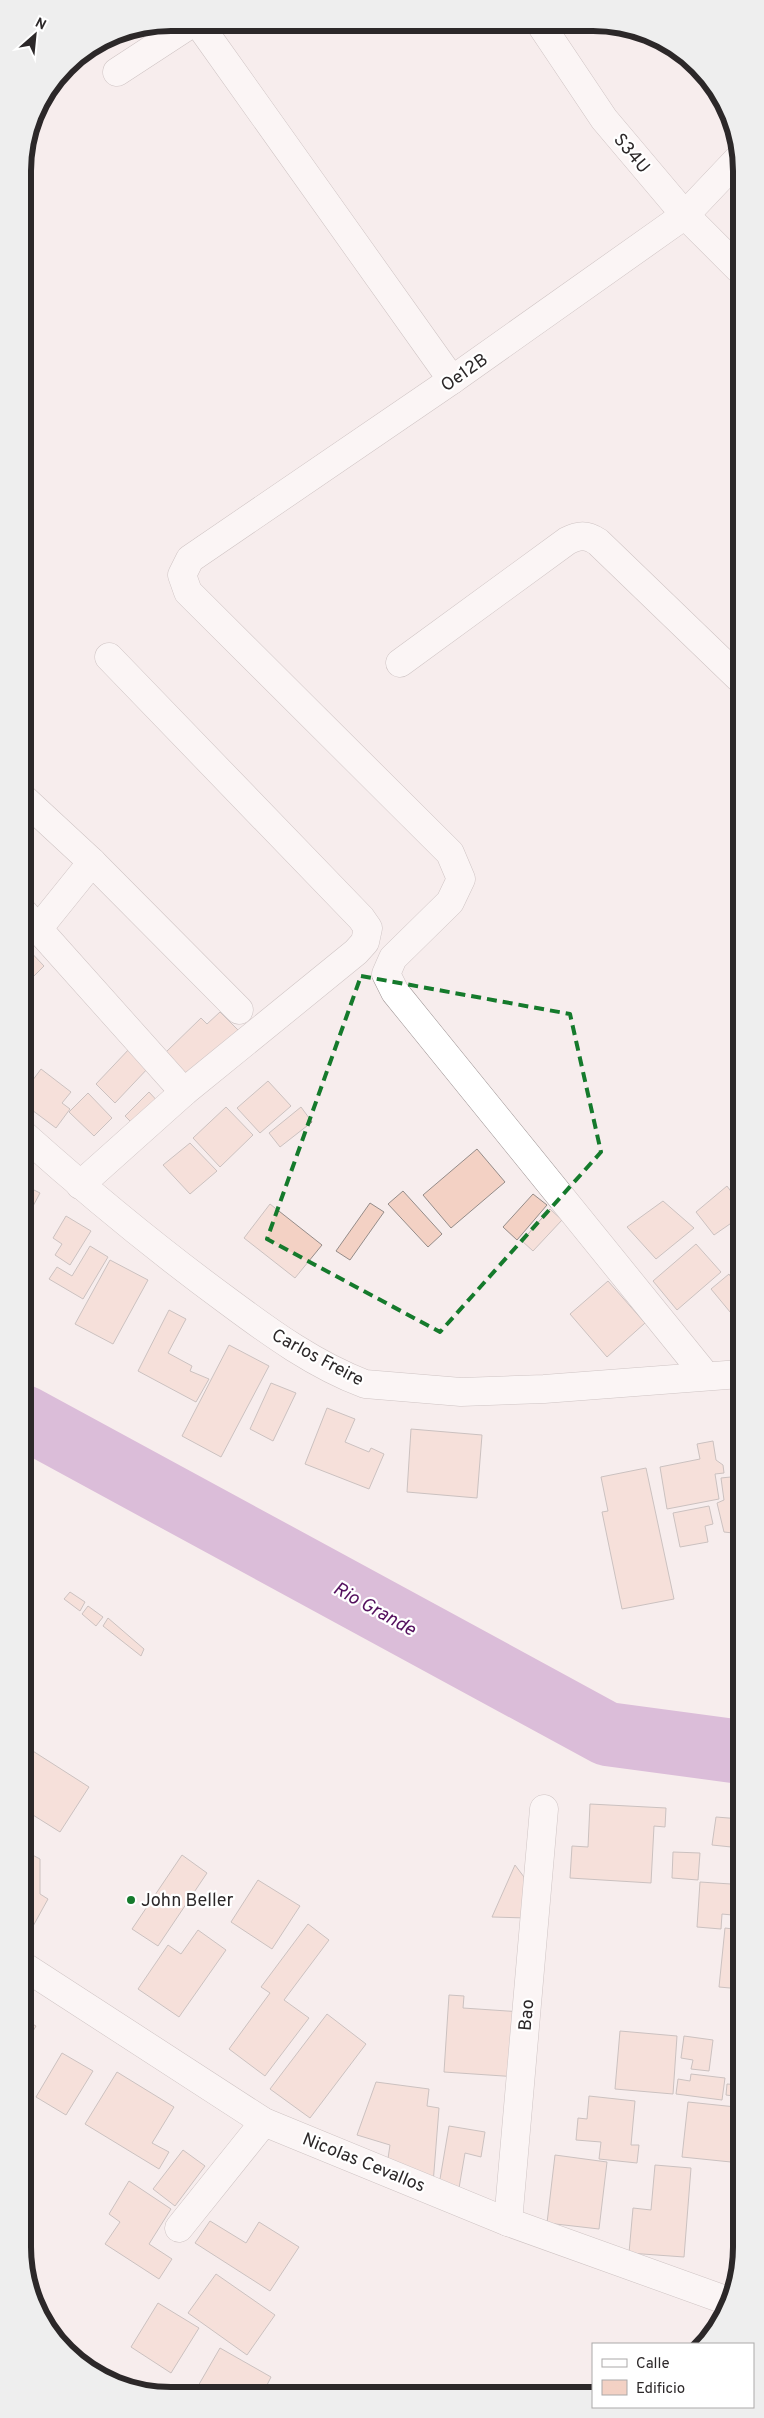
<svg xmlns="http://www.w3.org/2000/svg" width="764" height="2418" viewBox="0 0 764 2418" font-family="Overpass,sans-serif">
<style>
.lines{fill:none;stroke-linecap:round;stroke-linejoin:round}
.river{stroke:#b983c1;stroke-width:64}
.building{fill:#f3d1c4;stroke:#958c89}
.minor-casing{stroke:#9d9393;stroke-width:29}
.minor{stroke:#fff;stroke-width:28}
.marked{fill:none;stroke:#157a2c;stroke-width:4;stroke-dasharray:10 6;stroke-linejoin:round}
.poi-dot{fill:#157a2c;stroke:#fff;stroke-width:2}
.labels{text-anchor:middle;stroke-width:4.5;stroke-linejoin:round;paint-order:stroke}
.street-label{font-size:18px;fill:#2c2829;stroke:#fff}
.poi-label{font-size:18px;fill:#2c2829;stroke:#fff;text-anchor:start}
.water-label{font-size:19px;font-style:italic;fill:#54105e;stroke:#fff}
.rim{fill:none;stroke:#2c2829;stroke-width:6}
</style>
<rect width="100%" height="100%" fill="#f7eded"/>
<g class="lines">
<!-- river -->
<path class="river" d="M24,1417L607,1734L741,1752"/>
</g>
<!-- building -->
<g class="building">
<path d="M24,945L44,966L24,986Z"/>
<path d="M220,1012L241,1033L192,1081L165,1053L201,1018L207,1024Z"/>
<path d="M131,1047L150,1066L115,1103L96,1084Z"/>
<path d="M41,1069L71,1092L62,1103L70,1109L56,1128L24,1104V1092Z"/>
<path d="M268,1081L291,1106L260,1133L237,1108Z"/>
<path d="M149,1092L162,1106L138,1129L125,1116Z"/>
<path d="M88,1093L112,1118L94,1136L69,1112Z"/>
<path d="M226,1107L253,1135L220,1167L193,1138Z"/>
<path d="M301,1107L312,1122L280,1147L269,1133Z"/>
<path d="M190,1143L217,1171L190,1194L163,1165Z"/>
<path d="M477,1149L505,1182L451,1228L423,1195Z"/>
<path d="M24,1185L40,1193L24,1223Z"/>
<path d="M727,1186L740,1204V1217L714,1235L696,1212Z"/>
<path d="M403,1191L442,1234L428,1247L388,1204Z"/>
<path d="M533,1194L547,1205L517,1240L503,1227Z"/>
<path d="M663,1201L694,1228L656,1259L627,1227Z"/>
<path d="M370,1203L384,1212L350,1260L336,1251Z"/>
<path d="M270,1204L322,1245L295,1278L244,1238Z"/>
<path d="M550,1209L562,1220L533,1251L522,1241Z"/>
<path d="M66,1216L91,1231L70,1265L55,1255L62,1244L53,1238Z"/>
<path d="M696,1244L721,1272L677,1310L653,1281Z"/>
<path d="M90,1246L108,1257L83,1299L49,1279L57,1267L72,1276Z"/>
<path d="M110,1260L148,1280L113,1344L75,1324Z"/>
<path d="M729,1274L740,1293V1324L711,1289Z"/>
<path d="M608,1281L645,1323L607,1357L570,1314Z"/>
<path d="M169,1310L186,1319L168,1353L192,1366L190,1371L209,1379L196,1402L138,1371Z"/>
<path d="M229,1345L269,1366L221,1457L182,1436Z"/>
<path d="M271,1383L296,1393L273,1441L250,1429Z"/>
<path d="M327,1408L355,1419L345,1442L369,1452L371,1448L384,1454L369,1489L305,1464Z"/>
<path d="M411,1429L482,1435L477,1498L407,1492Z"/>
<path d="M713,1441L716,1460L723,1465L724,1473L715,1474L719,1499L667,1509L660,1467L700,1459L697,1444Z"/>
<path d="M646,1468L674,1599L622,1609L602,1512L608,1511L601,1477Z"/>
<path d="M740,1476V1539H739L733,1533L724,1532L717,1503L724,1500L721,1478Z"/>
<path d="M709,1506L713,1524L705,1526L708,1542L680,1547L673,1513Z"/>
<path d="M70,1592L85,1602L80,1611L64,1599Z"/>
<path d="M88,1606L103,1617L96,1626L82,1614Z"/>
<path d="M108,1618L144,1649L141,1656L103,1626Z"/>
<path d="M25,1746L89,1787L60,1832L25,1810Z"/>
<path d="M590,1804L666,1808L665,1827L654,1826L651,1883L570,1878L572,1846L588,1847Z"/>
<path d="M716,1817L741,1819V1848L712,1845Z"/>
<path d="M25,1851L40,1859V1894L48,1899L32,1928L25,1924Z"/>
<path d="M673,1852L700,1853L698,1880L672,1878Z"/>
<path d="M182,1855L207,1873L158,1946L132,1929Z"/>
<path d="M733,1858H741V1901H733L732,1915L722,1914L721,1929L697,1927L700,1882L731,1884Z"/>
<path d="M515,1865L524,1877L526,1918L492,1917Z"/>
<path d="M258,1880L300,1906L272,1949L231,1922Z"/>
<path d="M308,1924L329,1940L284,2000L309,2018L265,2076L229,2049L270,1993L261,1987Z"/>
<path d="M725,1928L741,1930V1989L719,1987Z"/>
<path d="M198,1930L226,1950L179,2017L138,1989L168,1945L181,1954Z"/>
<path d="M449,1995L464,1996L463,2008L522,2012L518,2077L444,2072Z"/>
<path d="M327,2014L366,2044L310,2118L270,2089Z"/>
<path d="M25,2020L36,2026L25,2045Z"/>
<path d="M620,2031L677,2036L673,2094L615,2089Z"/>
<path d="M684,2036L713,2040L709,2071L691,2069L693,2060L681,2058Z"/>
<path d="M62,2053L93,2071L66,2115L36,2097Z"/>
<path d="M117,2072L174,2107L152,2143L169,2152L159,2169L85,2124Z"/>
<path d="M691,2074L725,2078L722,2100L676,2094L678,2079L690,2081Z"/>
<path d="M376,2082L429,2089L427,2106L439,2108L433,2184L387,2165L390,2145L357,2135Z"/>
<path d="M727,2084L741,2085V2097L726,2095Z"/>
<path d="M589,2096L635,2101L631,2145H639L637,2163L599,2159L601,2142L576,2140L578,2118L587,2119Z"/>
<path d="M688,2102L736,2107L731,2162L682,2157Z"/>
<path d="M449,2126L485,2132L481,2157L465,2153L459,2188L439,2185Z"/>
<path d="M183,2150L205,2166L175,2206L153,2189Z"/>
<path d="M555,2155L607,2162L599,2229L547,2223Z"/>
<path d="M655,2165L691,2168L684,2257L629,2253L633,2208L651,2210Z"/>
<path d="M129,2181L171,2209L149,2244L172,2259L159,2279L105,2244L120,2222L109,2214Z"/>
<path d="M735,2187H741V2223H733Z"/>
<path d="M210,2221L246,2243L259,2222L299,2247L270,2291L195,2243Z"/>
<path d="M736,2230H741V2256L732,2295L727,2294Z"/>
<path d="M216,2274L275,2315L247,2355L188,2313Z"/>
<path d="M158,2303L199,2328L171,2373L131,2347Z"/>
<path d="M220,2348L271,2377L263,2393H194Z"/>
</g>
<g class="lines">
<defs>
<g id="minor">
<path d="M198,23L452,380"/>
<path d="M541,25L604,119L685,215L739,269"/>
<path d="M117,72L192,23"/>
<path d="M400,663L567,541C579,535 586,534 598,542L739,678"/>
<path d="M24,799L92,862L239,1010"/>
<path d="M24,913L184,1092"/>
<path d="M38,929L92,862"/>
<path d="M24,1135C90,1194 158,1250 229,1302C272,1334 315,1365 365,1384L461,1392L544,1389L740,1374"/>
<path d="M80,1185L184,1092L356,952L365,942L368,928L361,918L109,657"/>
<path d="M706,1376L395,992L386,974L393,958L450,902L461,879L450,853L188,592L182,575L190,559L452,380L685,215L739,158"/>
<path d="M25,1967L264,2122L508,2222L731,2302"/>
<path d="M508,2222L544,1809"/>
<path d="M179,2228L264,2122"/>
</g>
</defs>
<!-- minor casing -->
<use href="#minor" class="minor-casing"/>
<!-- minor -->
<use href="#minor" class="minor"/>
</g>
<!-- marked area -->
<path d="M0 0H764V2418H0ZM361,976L570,1014L601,1152L440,1332L267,1239Z" fill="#f7eded" fill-opacity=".55" fill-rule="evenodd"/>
<path class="marked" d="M361,976L570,1014L601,1152L440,1332L267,1239Z"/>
<!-- markers -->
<circle class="poi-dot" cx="131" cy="1900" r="5"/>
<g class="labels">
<!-- street labels -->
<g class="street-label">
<text transform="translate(632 153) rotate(50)" y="6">S34U</text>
<text transform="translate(464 372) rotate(-35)" y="6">Oe12B</text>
<text transform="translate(318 1357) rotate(28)" y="6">Carlos Freire</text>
<text transform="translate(526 2015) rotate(-85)" y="6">Bao</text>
<text transform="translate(364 2162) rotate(22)" y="6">Nicolas Cevallos</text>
</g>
<!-- poi labels -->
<g class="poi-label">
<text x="141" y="1906">John Beller</text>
</g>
<!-- water labels -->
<g class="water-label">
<text transform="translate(375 1608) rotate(29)" y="7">Rio Grande</text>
</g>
</g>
<!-- crop -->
<path d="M0 0H764V2418H0ZM171 31H593A140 140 0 0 1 733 171V2247A140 140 0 0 1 593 2387H171A140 140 0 0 1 31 2247V171A140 140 0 0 1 171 31Z" fill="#eee" fill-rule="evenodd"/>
<path class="rim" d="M171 31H593A140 140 0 0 1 733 171V2247A140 140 0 0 1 593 2387H171A140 140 0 0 1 31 2247V171A140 140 0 0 1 171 31Z"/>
<!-- legend -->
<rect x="592" y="2343" width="162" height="65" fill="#ffffff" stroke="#aba9a9"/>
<rect x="602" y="2359" width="25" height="8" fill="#ffffff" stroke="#aba9a9"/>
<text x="636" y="2368" font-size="15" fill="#2c2829">Calle</text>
<rect x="602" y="2380" width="25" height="15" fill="#f3d1c4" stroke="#aba9a9"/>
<text x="636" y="2393" font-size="15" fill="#2c2829">Edificio</text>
<!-- north arrow -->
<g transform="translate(35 35) rotate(27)" stroke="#ffffff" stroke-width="4" paint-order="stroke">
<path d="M0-4L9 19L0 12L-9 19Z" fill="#2c2829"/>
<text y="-8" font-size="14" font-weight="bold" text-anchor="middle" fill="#2c2829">N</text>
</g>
</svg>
